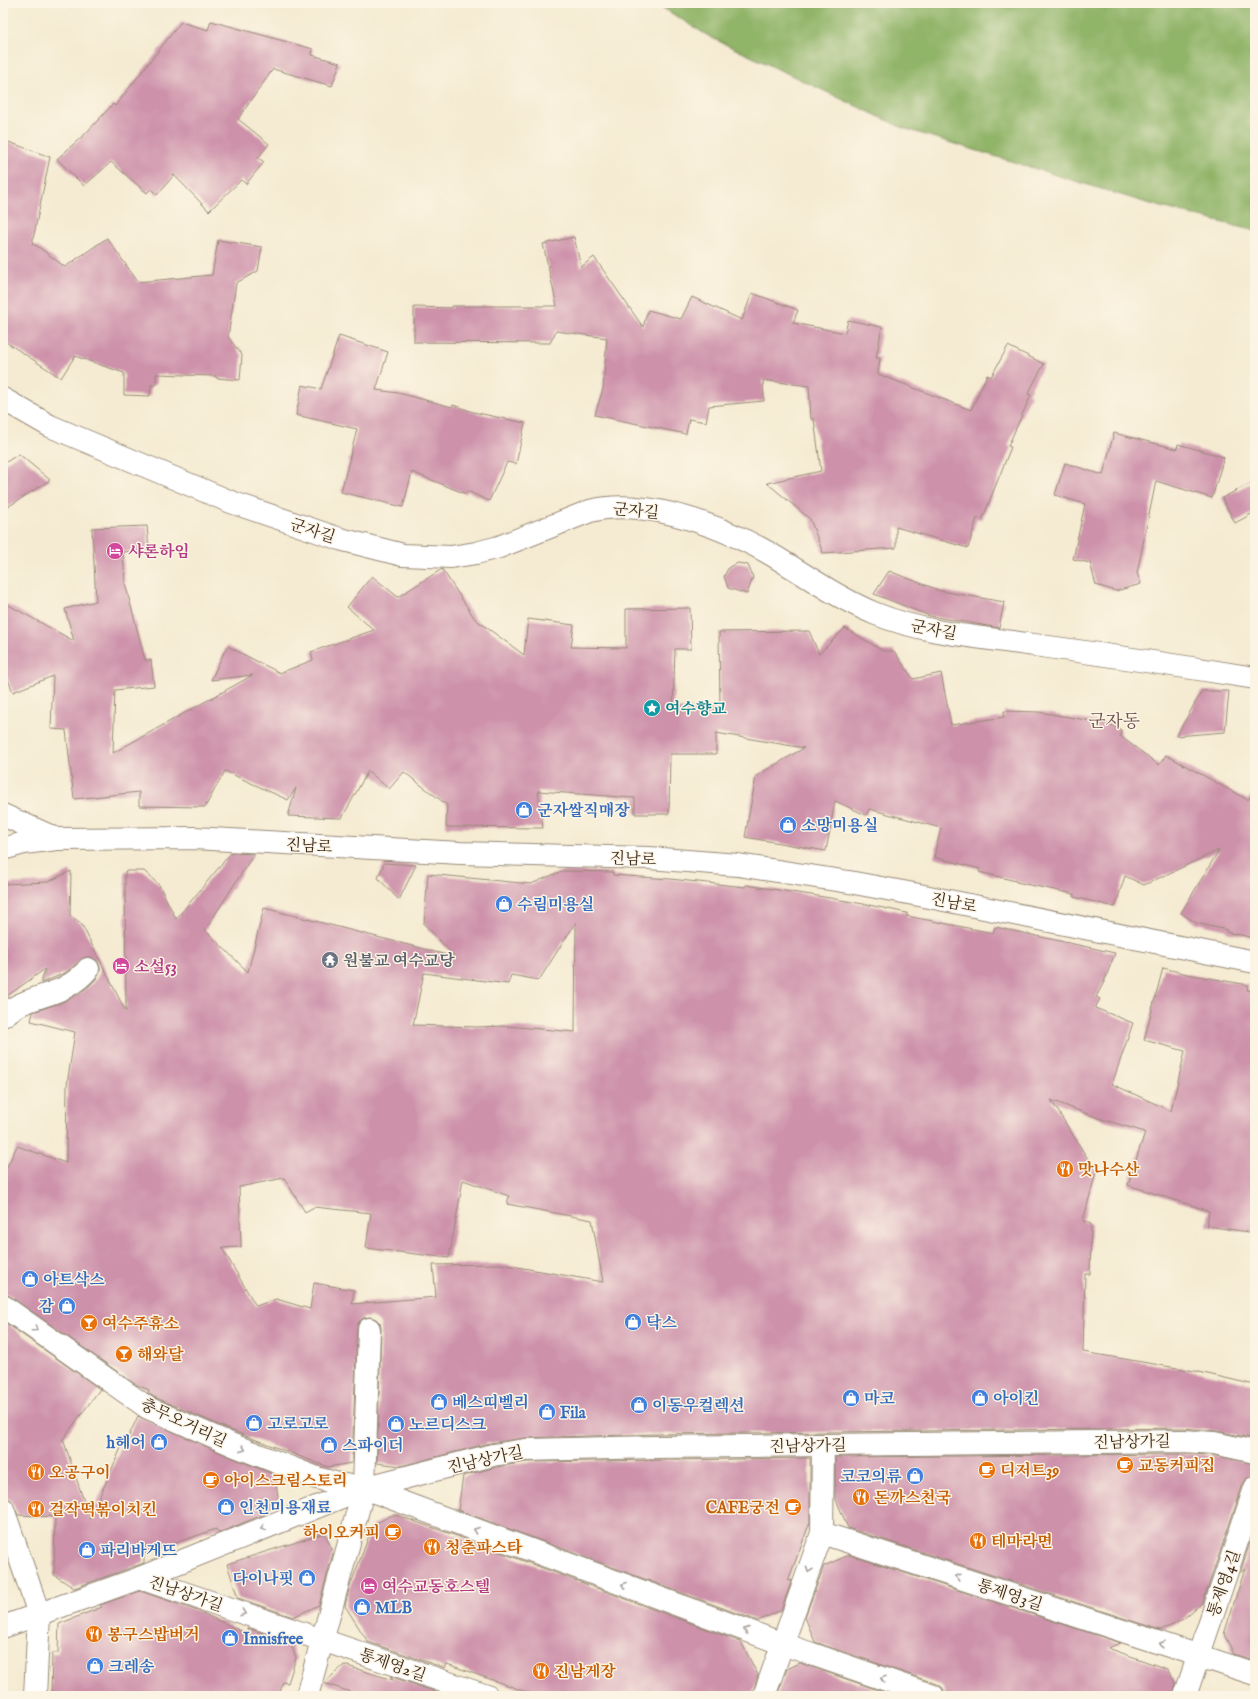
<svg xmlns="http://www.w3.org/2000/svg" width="1258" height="1699" viewBox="0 0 1258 1699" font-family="'IM FELL English','Noto Serif KR',serif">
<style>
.forest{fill:#90b468;stroke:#666f43}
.building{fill:#cd92aa;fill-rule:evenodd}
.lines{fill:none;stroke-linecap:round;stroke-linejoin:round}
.street-casing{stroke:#988a78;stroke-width:24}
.street{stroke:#fff;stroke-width:22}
.oneway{stroke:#a79f9a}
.labels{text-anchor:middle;stroke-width:3;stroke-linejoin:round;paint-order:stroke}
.street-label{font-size:16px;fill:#3b2a1e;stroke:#fcf5e5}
.hotel-label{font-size:16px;font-weight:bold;fill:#b23c85;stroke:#fcf5e5;text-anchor:start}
.culture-label{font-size:16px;font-weight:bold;fill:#0d838f;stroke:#fcf5e5;text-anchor:start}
.shop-label{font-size:16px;font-weight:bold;fill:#366cbe;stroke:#fcf5e5;text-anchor:start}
.worship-label{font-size:16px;font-weight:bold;fill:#5b616d;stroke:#fcf5e5;text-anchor:start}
.food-label{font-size:16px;font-weight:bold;fill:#c56008;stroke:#fcf5e5;text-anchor:start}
.quarter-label{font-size:18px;fill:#6e4e4f;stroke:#fcf5e5}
</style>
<rect width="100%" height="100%" fill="#fcf5e5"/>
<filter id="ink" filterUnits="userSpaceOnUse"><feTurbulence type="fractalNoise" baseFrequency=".025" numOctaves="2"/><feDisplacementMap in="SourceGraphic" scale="8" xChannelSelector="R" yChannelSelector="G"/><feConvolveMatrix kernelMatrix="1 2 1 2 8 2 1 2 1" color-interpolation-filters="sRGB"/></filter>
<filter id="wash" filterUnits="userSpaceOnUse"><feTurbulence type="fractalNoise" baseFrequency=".012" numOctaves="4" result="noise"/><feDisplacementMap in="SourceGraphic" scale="16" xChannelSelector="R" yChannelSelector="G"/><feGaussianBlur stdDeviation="0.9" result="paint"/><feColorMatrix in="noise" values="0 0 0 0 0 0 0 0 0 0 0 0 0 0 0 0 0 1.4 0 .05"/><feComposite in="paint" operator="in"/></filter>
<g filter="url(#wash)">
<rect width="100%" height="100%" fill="#f5ebd2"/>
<!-- forest -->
<path class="forest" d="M655,3H1255V231L1150,204L903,128L710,37Z"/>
<g id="blocks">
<!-- building -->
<g class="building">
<path d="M211,21L313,49L312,55L340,63L332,86L273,69L238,119L269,144L258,158L264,162L246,184L241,180L209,211L174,175L157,195L151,189L147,193L111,162L84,186L57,159L86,133L113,104L115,106L181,22L208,30Z"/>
<path d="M3,140L50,157L32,244L37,246L65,267L107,238L138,282L212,275L218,240L262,247L258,271L236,283L228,337L242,355L240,380L216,378V376L156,374V385H151L150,396L124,395V373L75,356L61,378L3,340Z"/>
<path d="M574,237L581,267L594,257L643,327L648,310L681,319L692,297L742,320L752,293L798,310L793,323L845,333L848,320L882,327L876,358H880L878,374L971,410L987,375L991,377L1008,346L1044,364L1028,394L1031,395L1008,446L1011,447L982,520L977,518L968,548L896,527V548L823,553L810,519L767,483L821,471L814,419H811L809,386L763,380L764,401L709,406L706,422L689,419L686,434L595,415L603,389L607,338L556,331L550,343L414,342V307L452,308V306H557L543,244Z"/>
<path d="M339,336L388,352L376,390L398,393L452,407L453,405L473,412L525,423L516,464L507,462L489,501L467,491L466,494L412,472L403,507L341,492L357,429L296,415L302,385L321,389Z"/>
<path d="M1114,433L1177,449L1178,444L1224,457L1212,498L1156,481L1137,573L1141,584L1116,591L1096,585L1090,563L1073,559L1085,504L1055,495L1065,463L1103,475Z"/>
<path d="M19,454L50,480L3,510V464Z"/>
<path d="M1255,481V512L1235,523L1222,498Z"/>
<path d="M147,526L149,550L123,552L125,583L145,660H151L154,686L115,690L113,753L253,675L211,680L227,646L280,673L313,660L311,652L374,630L347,607L372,576L398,597L442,569L475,619L524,655L528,619L574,625L571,647L626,648V609L690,608L691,649H675L673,709L720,708L719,632L809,631L819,654L845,628L883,651H894L913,679L941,673L951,725L1004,717V711L1039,712L1109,724L1121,730L1120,736L1159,765L1166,755L1248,800L1255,789V938L1226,932L1227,930L1196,923L1181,913L1219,850L1144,885L1125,876L1115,907L1074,897V894L1016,882V881L979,872L980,869L934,857L941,828L869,809L866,815L835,801L826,851L745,837L756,776L804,748L716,733V754H670L669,814H635V798L538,791L543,828L446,827L447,805L404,772L389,789L368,771L342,818L288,816L296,788L288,800L225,771L205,807L139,806V792L74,799L66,730L51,729L53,676L13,692L3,667V602L74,641L65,609L96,601L92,528Z"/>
<path d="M738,563L748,565L753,577L747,594L728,588L724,576L729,567Z"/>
<path d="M889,571L941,591L1004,602L999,628L930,616L874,594Z"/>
<path d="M1202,691H1229L1225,732L1176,736Z"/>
<path d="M231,853L254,854L205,930L248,972L264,908L455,957L424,924L428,874L531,884L562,871L613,872V875L670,879L745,887L746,885L824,897L869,905L907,913V916L993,933L995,927L1115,953L1104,982L1096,997L1100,999L1095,1008L1133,1023L1112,1084L1171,1111L1185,1051L1144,1040L1163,968L1187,974L1248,985L1247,990L1255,991V1233L1207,1226L1209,1211L1128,1185L1145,1132L1098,1118L1051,1100L1096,1172L1083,1221L1091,1224L1090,1274H1085L1083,1352L1195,1371L1255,1385V1439L1217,1431L1183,1428L656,1434L525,1438L490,1443L401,1466L377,1463L381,1329L380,1323L376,1319L370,1317L363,1318L358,1323L357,1329L352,1463L328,1467L238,1433L154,1397L148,1393L149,1390L135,1384L10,1296L3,1294V1175L17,1146L66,1163L67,1085L75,1032L31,1021L33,1012L60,1003L79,994L89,986L97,978L100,972V966L97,960L91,957H85L65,973L41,983L45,969L3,999V884L48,882L71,871L70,916L81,923L126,1012L125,871H144L159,885L176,919ZM576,922L575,1032L506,1026L477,1027L413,1025L424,973L508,984L511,975L539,980ZM284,1178L305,1212L314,1207L371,1213L366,1248L449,1258L463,1180L509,1196L507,1204L592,1220L603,1282L500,1264L433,1265L436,1297L352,1304L354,1290L314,1283L310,1309L276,1299L256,1306L222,1248L241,1247L239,1187Z"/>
<path d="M384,863L416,865L399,900L378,878Z"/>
<path d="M3,1321L100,1389L63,1439L90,1519L124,1441L126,1442L138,1416L228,1456L275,1475L278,1497L265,1514L218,1533L216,1529L144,1554V1563L74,1588L54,1575L55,1517L18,1515L11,1500L3,1497Z"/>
<path d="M1183,1454L1212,1455L1255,1464V1476L1247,1478L1243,1484L1203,1602L1183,1619L1173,1625L1160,1630L848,1528L835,1497V1457Z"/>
<path d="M810,1458V1522L788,1581L792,1580L781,1610L758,1621L458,1510L463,1476L496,1467L526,1462Z"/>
<path d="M392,1515H396L454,1535L741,1642L758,1675L752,1696H538L447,1664L445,1668L368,1642L345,1606L349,1589L373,1525Z"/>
<path d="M1255,1527V1661L1234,1654L1224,1634L1245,1569L1240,1573Z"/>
<path d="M325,1533L333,1553L319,1605L293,1617L238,1598L227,1564Z"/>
<path d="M849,1555L1121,1643L1108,1648L1167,1669L1176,1684L1173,1696H945L943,1688L937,1684L815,1642L805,1617L824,1566Z"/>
<path d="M140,1591L198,1611L249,1635L247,1628L290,1642L296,1658L288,1683L283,1682L279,1696H51L52,1653H58L59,1624L102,1607L100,1605Z"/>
<path d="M800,1663L895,1696H777L787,1669Z"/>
<path d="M344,1665L393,1680L390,1676L436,1692L435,1696H362L324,1683Z"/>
</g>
</g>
</g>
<g filter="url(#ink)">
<use href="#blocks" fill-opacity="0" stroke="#988a78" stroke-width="1"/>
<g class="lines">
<defs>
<g id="street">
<path d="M3,399L50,426L231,502L340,539L403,555L451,557L476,553L499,547L590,511C614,505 635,507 659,511C698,519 733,533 767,552C803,573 837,598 876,614C926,634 981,637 1034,645C1108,655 1181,666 1255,678"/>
<path d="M3,815L57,839"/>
<path d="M3,849L24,843L57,839L194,838L460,853L649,858L738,865L849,882L919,895L1255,962"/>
<path d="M3,1016C8,1012 13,1008 19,1005C44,993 68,993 88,969"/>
<path d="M3,1306L148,1408L233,1445L317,1478L339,1484L364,1488L783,1644L933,1696"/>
<path d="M3,1509L39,1614L35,1696"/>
<path d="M822,1533L1255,1674"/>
<path d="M140,1578L487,1696"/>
<path d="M3,1627L140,1578L364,1488L493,1455L525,1450L656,1447L1183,1441L1214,1443L1255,1452"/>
<path d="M307,1696L364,1488L369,1329"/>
<path d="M764,1696L822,1533L823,1445"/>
<path d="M1185,1696L1255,1488"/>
</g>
</defs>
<!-- street casing -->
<use href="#street" class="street-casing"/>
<!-- street -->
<use href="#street" class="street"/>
</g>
<!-- one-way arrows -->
<defs><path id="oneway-chevron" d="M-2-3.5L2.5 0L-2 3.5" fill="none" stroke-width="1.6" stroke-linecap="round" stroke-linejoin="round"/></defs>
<g class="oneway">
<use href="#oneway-chevron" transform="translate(35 1329) rotate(35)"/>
<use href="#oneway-chevron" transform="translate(243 1449) rotate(21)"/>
<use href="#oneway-chevron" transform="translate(263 1528) rotate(158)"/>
<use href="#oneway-chevron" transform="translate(476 1530) rotate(-160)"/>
<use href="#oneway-chevron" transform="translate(809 1570) rotate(109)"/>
<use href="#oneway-chevron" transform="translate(958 1577) rotate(-162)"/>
<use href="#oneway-chevron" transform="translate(624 1585) rotate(-160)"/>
<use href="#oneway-chevron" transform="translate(243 1613) rotate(19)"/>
<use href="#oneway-chevron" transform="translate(746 1630) rotate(-160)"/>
<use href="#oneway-chevron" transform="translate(1162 1644) rotate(-162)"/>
<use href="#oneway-chevron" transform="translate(883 1679) rotate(-161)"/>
</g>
</g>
<!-- icons -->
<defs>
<symbol id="hotel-disc" viewBox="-11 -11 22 22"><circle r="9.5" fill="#d1479c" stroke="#fcf5e5"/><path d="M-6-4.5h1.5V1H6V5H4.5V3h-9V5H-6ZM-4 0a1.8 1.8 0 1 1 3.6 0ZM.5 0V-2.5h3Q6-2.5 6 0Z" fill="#fff"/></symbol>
<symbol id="sight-disc" viewBox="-11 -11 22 22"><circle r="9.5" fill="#0f9aa8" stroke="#fcf5e5"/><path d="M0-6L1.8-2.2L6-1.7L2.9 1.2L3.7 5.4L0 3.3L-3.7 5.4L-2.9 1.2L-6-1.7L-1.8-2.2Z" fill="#fff"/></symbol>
<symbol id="shop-disc" viewBox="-11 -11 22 22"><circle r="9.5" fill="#3f7fe0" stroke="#fcf5e5"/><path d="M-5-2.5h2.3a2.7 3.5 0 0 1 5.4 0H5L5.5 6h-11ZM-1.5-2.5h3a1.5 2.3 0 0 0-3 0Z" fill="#fff"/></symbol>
<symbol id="temple-disc" viewBox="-11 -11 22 22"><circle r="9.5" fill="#6b7280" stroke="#fcf5e5"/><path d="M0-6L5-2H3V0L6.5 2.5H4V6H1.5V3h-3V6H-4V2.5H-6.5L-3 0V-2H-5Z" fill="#fff"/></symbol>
<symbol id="restaurant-disc" viewBox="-11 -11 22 22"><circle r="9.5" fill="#e8710a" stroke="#fcf5e5"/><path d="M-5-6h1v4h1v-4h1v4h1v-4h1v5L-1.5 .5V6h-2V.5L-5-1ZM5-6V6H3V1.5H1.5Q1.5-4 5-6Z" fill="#fff"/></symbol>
<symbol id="bar-disc" viewBox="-11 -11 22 22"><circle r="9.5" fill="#e8710a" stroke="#fcf5e5"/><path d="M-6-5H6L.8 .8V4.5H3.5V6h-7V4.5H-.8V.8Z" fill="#fff"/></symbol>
<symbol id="cafe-disc" viewBox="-11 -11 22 22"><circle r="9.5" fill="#e8710a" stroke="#fcf5e5"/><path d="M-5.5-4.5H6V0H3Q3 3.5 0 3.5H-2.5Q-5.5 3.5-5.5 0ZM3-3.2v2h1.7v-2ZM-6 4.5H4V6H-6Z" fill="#fff"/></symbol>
</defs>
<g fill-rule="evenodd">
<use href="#hotel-disc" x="105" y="541" width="20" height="20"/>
<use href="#sight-disc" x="642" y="698" width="20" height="20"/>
<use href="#shop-disc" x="514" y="800" width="20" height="20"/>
<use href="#shop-disc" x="778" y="815" width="20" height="20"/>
<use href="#shop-disc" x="494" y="894" width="20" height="20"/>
<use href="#temple-disc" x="320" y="950" width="20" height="20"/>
<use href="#hotel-disc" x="111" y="956" width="20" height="20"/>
<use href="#restaurant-disc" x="1055" y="1159" width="20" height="20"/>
<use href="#shop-disc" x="20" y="1269" width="20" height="20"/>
<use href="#shop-disc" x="57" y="1296" width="20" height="20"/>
<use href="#shop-disc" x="623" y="1312" width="20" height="20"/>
<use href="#bar-disc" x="79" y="1313" width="20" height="20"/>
<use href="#bar-disc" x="114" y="1344" width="20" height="20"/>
<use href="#shop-disc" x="841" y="1388" width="20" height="20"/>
<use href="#shop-disc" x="970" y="1388" width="20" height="20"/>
<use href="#shop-disc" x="429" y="1392" width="20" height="20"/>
<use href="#shop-disc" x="629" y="1395" width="20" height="20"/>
<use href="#shop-disc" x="537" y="1402" width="20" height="20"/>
<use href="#shop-disc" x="244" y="1413" width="20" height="20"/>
<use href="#shop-disc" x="386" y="1414" width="20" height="20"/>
<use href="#shop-disc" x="149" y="1432" width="20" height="20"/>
<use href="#shop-disc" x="319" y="1435" width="20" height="20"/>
<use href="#cafe-disc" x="1115" y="1455" width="20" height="20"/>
<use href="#cafe-disc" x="977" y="1460" width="20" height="20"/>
<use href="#restaurant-disc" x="26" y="1462" width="20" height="20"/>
<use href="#shop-disc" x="905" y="1466" width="20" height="20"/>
<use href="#cafe-disc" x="201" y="1470" width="20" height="20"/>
<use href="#restaurant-disc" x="851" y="1487" width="20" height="20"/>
<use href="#shop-disc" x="216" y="1497" width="20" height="20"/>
<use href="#cafe-disc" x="783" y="1497" width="20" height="20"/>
<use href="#restaurant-disc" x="26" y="1499" width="20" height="20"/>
<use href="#cafe-disc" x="383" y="1522" width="20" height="20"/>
<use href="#restaurant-disc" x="968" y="1531" width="20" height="20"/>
<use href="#restaurant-disc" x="422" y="1537" width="20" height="20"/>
<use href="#shop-disc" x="77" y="1540" width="20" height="20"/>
<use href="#shop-disc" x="297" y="1568" width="20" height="20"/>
<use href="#hotel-disc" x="359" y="1576" width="20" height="20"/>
<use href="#shop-disc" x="352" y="1597" width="20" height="20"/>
<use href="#restaurant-disc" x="84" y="1624" width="20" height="20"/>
<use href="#shop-disc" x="220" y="1628" width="20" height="20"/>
<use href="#shop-disc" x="85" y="1656" width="20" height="20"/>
<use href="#restaurant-disc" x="531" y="1661" width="20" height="20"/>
</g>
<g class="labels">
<!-- street labels -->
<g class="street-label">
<text transform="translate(636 510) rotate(5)" y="6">군자길</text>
<text transform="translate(313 530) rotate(18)" y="6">군자길</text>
<text transform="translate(934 629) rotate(11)" y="6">군자길</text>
<text transform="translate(309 845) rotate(3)" y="6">진남로</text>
<text transform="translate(633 858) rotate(2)" y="6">진남로</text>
<text transform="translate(954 902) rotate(11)" y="6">진남로</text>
<text transform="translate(184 1422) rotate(25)" y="6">충무오거리길</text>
<text transform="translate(1132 1441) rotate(-1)" y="6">진남상가길</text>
<text transform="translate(808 1445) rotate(-1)" y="6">진남상가길</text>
<text transform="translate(485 1459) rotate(-12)" y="6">진남상가길</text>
<text transform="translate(1223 1583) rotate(-71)" y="6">통제영4길</text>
<text transform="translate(186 1593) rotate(19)" y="6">진남상가길</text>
<text transform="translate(1010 1594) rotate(18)" y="6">통제영3길</text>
<text transform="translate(393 1664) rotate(19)" y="6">통제영2길</text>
</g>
<!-- hotel labels -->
<g class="hotel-label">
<text x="128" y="557">샤론하임</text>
<text x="134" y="972">소설53</text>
<text x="382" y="1592">여수교동호스텔</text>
</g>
<!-- culture labels -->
<g class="culture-label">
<text x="665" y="714">여수향교</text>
</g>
<!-- shop labels -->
<g class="shop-label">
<text x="537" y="816">군자쌀직매장</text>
<text x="801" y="831">소망미용실</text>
<text x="517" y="910">수림미용실</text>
<text x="43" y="1285">아트삭스</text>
<text x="54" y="1312" text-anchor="end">감</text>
<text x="646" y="1328">닥스</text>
<text x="864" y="1404">마코</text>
<text x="993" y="1404">아이킨</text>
<text x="452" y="1408">베스띠벨리</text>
<text x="652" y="1411">이동우컬렉션</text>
<text x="560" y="1418">Fila</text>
<text x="267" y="1429">고로고로</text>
<text x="409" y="1430">노르디스크</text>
<text x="146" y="1448" text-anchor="end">h헤어</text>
<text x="342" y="1451">스파이더</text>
<text x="902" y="1482" text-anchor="end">코코의류</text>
<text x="239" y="1513">인천미용재료</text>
<text x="100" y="1556">파리바게뜨</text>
<text x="294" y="1584" text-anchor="end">다이나핏</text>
<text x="375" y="1613">MLB</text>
<text x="243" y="1644">Innisfree</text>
<text x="108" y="1672">크레송</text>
</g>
<!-- worship labels -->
<g class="worship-label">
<text x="343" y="966">원불교 여수교당</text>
</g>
<!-- food labels -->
<g class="food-label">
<text x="1078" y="1175">맛나수산</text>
<text x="102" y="1329">여수주휴소</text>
<text x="137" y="1360">해와달</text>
<text x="1138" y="1471">교동커피집</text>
<text x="1000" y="1476">디저트39</text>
<text x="49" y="1478">오공구이</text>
<text x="224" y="1486">아이스크림스토리</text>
<text x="874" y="1503">돈까스천국</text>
<text x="780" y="1513" text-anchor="end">CAFE궁전</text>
<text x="49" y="1515">걸작떡볶이치킨</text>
<text x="380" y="1538" text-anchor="end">하이오커피</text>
<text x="991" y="1547">테마라면</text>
<text x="445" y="1553">청춘파스타</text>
<text x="107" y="1640">봉구스밥버거</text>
<text x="554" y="1677">진남게장</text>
</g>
<!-- quarter labels -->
<g class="quarter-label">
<text x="1114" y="727">군자동</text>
</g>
</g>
<!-- margin -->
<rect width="1258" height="1699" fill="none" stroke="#fcf5e5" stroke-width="16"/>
</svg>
